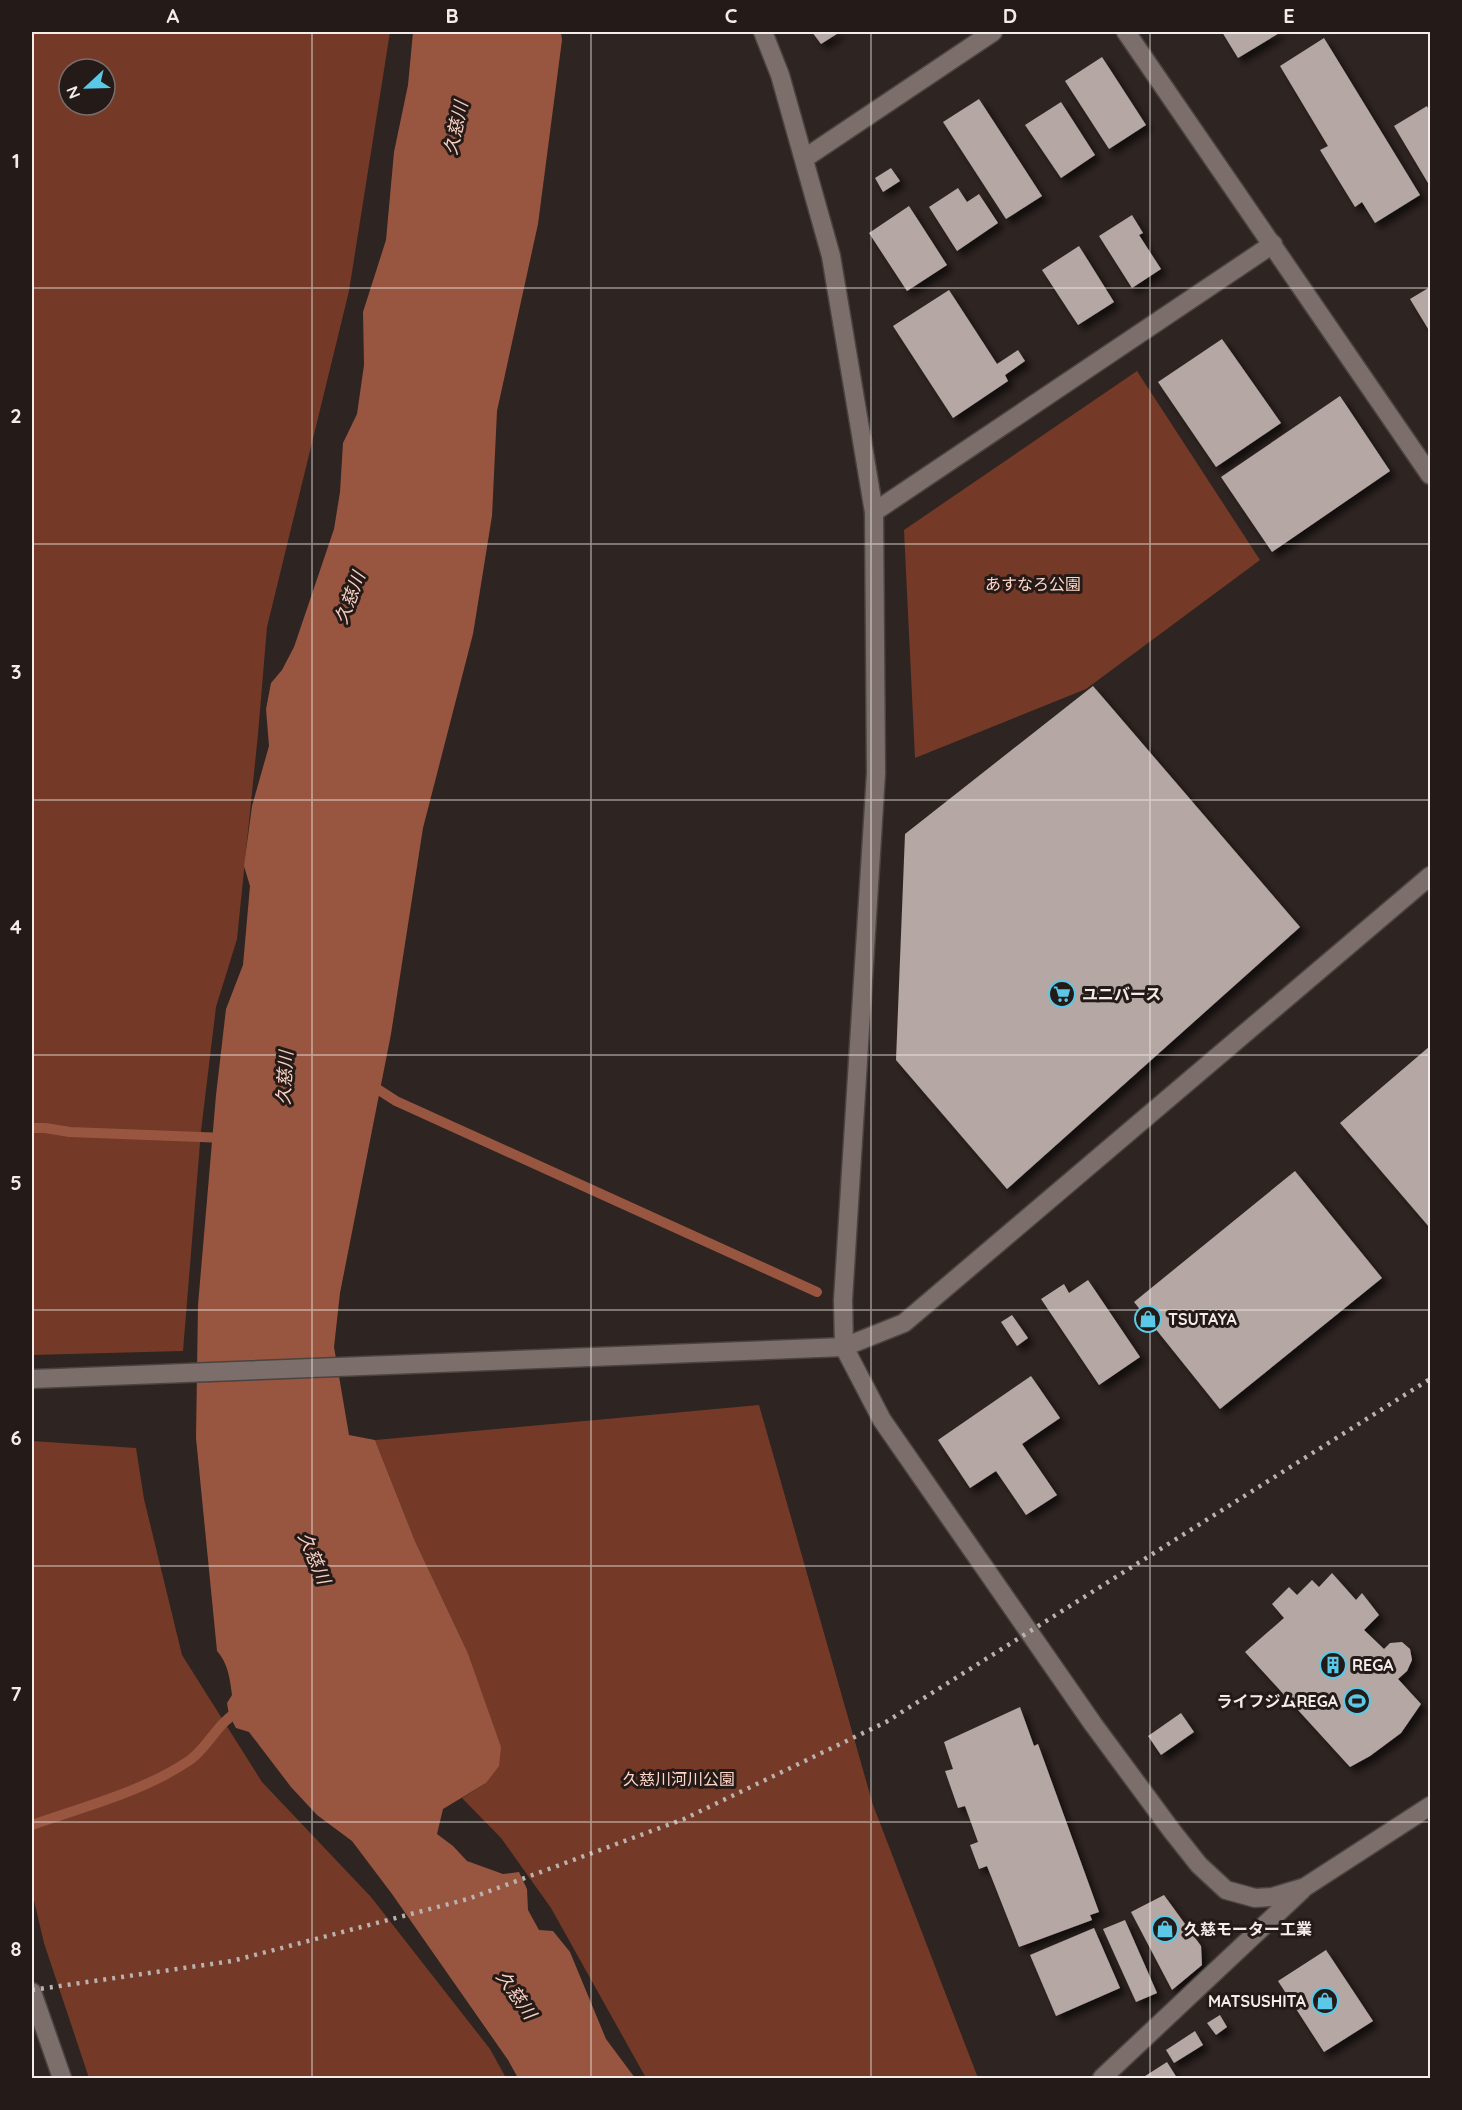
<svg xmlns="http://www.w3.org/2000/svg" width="1462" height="2110" viewBox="0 0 1462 2110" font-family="Quicksand,'Noto Sans JP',sans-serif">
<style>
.green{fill:#743a27;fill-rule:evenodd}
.water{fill:#985640}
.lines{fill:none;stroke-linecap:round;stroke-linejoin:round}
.stream{stroke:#985640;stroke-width:10}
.building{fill:#b5a8a4;filter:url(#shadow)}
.minor-casing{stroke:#4b4340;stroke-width:21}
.minor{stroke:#7b6e6b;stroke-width:18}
.rail{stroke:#b9b2af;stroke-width:4.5;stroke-dasharray:3 6;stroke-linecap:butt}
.grid{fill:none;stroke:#f3ecea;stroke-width:1.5;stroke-opacity:0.55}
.labels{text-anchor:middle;stroke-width:6;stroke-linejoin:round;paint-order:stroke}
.park-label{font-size:16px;fill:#ffd6c8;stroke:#241a17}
.poi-label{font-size:16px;font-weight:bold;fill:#f3ecea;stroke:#241a17;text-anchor:start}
.water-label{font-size:18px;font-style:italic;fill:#f9d0c3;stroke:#241a17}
.neatline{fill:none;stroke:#f3ecea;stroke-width:2}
.grid-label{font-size:20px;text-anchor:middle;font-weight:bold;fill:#f3ecea}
</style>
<defs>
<filter id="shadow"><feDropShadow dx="5.5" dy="5.5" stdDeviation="3" flood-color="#0009"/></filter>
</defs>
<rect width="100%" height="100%" fill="#2e2421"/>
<!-- green -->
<g class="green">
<path d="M32,32H390L349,291L267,627L258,734L237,939L216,1007L201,1131L183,1351L32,1355ZM69,69H105V105H69Z"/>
<path d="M1137,371L1260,560L1086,689L915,758L904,530Z"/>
<path d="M759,1405L873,1805L978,2078H646L551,1908L501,1838L462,1798L486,1783L467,1651L415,1541L375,1440Z"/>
<path d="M32,1441L136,1448L144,1499L182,1655L262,1782L371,1897L490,2049L506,2078H89L44,1943L32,1892Z"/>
</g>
<!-- water -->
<path class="water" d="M413,32H561L562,40L538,224L497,411L492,516L473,634L423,828L391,1034L340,1293L334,1347L349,1435L375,1440L415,1541L467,1651L501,1747L499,1766L486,1783L443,1809L437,1834L453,1846L467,1861L503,1874L519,1872L527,1889L528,1910L539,1930L553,1931L570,1952L606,2039L635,2078H518L508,2060L392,1894L352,1841L317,1815L291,1787L249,1732L236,1728L229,1715L227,1703L232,1695C230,1679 228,1663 217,1651L196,1438L198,1305L216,1095L226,1009L243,965L250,886L244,866L252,806L269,746L266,709L271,683L282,670L294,647L334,529L340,492L343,443L357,414L364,365L363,312L386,240L394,152L408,85Z"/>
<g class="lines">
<!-- stream -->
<g class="stream">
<path d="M368,1083L396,1101L817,1292"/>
<path d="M32,1128H45L70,1132L226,1138"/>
<path d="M32,1825C83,1807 145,1791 190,1760C210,1745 217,1722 242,1709"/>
</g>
</g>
<!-- building -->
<g class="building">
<path d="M812,32H840L821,44Z"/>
<path d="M1222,32H1281L1238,58Z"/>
<path d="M1324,38L1420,195L1375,223L1362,202L1355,207L1320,150L1328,146L1280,66Z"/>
<path d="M1102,57L1146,125L1109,149L1065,81Z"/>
<path d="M979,99L1042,196L1006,219L943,122Z"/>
<path d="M1061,102L1095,155L1061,178L1025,125Z"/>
<path d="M1427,106L1430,113V181L1428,183L1394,126Z"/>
<path d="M891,168L900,181L883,192L875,178Z"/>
<path d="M958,188L967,202L979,194L998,223L957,251L929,207Z"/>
<path d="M909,206L947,265L907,291L869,233Z"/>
<path d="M1132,215L1143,233L1139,235L1161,269L1132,288L1099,236Z"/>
<path d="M1079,246L1114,302L1078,325L1042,270Z"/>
<path d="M1430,287V332L1410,299Z"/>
<path d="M949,290L997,364L1018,350L1025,361L1005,375L1008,381L953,418L893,326Z"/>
<path d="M1222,339L1281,423L1216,467L1158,382Z"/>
<path d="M1340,396L1390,471L1272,552L1221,477Z"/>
<path d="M1093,686L1300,927L1007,1189L896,1060L905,834Z"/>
<path d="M1430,1046V1228L1340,1123Z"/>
<path d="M1295,1171L1382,1278L1220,1409L1134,1302Z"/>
<path d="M1088,1280L1140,1357L1099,1385L1041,1299L1064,1284L1069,1293Z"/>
<path d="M1012,1315L1028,1338L1017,1346L1001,1322Z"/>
<path d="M1031,1376L1060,1418L1022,1444L1057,1495L1026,1515L996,1471L970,1488L938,1440Z"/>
<path d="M1332,1573L1356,1600L1362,1593L1379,1615L1364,1630L1384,1649L1390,1643L1402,1642L1410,1649L1412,1660L1407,1671L1398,1679L1421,1704L1401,1733L1370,1756L1350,1767L1245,1652L1284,1618L1272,1604L1289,1587L1297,1595L1312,1580L1319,1587Z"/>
<path d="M1020,1707L1034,1746L1038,1744L1099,1912L1090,1915L1092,1920L1019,1947L987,1866L979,1869L970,1845L978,1842L965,1806L958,1808L945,1771L953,1769L944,1742Z"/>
<path d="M1181,1713L1194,1732L1161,1755L1148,1736Z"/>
<path d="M1164,1895L1201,1946L1202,1965L1172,1990L1131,1912Z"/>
<path d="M1125,1920L1157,1993L1136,2002L1103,1929Z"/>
<path d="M1094,1928L1120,1988L1056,2016L1030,1955Z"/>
<path d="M1326,1950L1373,2021L1324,2052L1278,1981Z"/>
<path d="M1220,2015L1227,2027L1216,2035L1207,2023Z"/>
<path d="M1195,2031L1203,2045L1174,2063L1166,2050Z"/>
<path d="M1167,2062L1177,2078H1142Z"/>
</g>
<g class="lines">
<defs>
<g id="minor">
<path d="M763,32L780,75L831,256L874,512L876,773L843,1300L844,1347L882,1420L1093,1724L1172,1831L1199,1865L1226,1890L1255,1898L1272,1897L1305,1887L1430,1806"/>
<path d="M1126,32L1430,475"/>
<path d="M805,158L993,32"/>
<path d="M874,512L1273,244"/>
<path d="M32,1379L844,1347L904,1323L1430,876"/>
<path d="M32,1992L62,2078"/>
<path d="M1102,2078L1302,1890"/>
</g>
</defs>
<!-- minor casing -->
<use href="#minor" class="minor-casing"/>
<!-- minor -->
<use href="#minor" class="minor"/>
<!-- rail -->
<path class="rail" d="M32,1990L232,1961L468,1899L684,1819L886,1722L1430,1379"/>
</g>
<!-- grid -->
<path class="grid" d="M312,32V2078M591,32V2078M871,32V2078M1150,32V2078M32,288H1430M32,544H1430M32,800H1430M32,1055H1430M32,1310H1430M32,1566H1430M32,1822H1430"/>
<!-- icons -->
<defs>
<symbol id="supermarket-ring" viewBox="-11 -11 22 22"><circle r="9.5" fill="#241a17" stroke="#5ac8e6" stroke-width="1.5"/><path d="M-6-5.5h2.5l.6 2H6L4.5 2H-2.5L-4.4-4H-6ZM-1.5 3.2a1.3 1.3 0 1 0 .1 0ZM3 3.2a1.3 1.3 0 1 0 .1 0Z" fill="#5ac8e6"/></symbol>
<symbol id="shop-ring" viewBox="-11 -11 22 22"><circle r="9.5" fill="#241a17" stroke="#5ac8e6" stroke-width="1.5"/><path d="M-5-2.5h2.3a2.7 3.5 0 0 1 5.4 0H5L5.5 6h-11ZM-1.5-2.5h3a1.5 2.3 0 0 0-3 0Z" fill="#5ac8e6"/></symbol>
<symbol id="building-ring" viewBox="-11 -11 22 22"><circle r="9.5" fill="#241a17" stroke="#5ac8e6" stroke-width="1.5"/><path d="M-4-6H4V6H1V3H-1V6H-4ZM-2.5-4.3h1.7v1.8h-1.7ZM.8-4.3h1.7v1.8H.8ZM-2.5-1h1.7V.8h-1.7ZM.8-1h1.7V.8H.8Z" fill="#5ac8e6"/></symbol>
<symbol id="stadium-ring" viewBox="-11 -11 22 22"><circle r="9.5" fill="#241a17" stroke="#5ac8e6" stroke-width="1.5"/><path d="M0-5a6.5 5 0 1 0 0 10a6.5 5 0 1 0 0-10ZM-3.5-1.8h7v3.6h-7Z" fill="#5ac8e6"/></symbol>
</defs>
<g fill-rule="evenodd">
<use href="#supermarket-ring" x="1047" y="979" width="30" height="30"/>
<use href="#shop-ring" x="1133" y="1304" width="30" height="30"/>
<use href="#building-ring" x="1318" y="1650" width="30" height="30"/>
<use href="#stadium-ring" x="1342" y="1686" width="30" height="30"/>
<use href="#shop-ring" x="1150" y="1914" width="30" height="30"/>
<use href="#shop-ring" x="1310" y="1986" width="30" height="30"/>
</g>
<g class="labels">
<!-- park labels -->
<g class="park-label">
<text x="1033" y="590">あすなろ公園</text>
<text x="679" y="1785">久慈川河川公園</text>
</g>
<!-- poi labels -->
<g class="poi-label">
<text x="1082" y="1000">ユニバース</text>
<text x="1168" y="1325">TSUTAYA</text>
<text x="1352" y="1671">REGA</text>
<text x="1338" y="1707" text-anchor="end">ライフジムREGA</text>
<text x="1184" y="1935">久慈モーター工業</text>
<text x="1306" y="2007" text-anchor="end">MATSUSHITA</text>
</g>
<!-- water labels -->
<g class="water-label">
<text transform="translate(456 128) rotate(-78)" y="6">久慈川</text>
<text transform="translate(350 598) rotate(-69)" y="6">久慈川</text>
<text transform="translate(285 1078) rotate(-87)" y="6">久慈川</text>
<text transform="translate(314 1558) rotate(67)" y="6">久慈川</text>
<text transform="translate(516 1995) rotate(55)" y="6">久慈川</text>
</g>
</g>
<!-- border -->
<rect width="1462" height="2110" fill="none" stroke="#241a17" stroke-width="66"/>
<!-- north arrow -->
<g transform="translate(87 87) rotate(248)"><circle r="28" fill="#241a17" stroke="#776e6b" stroke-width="1.5"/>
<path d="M0-4.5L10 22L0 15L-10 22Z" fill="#5ac8e6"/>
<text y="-9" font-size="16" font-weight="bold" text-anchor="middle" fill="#f3ecea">N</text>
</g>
<rect x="33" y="33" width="1396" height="2044" class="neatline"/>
<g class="grid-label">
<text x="173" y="23">A</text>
<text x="452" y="23">B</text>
<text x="731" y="23">C</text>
<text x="1010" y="23">D</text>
<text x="1289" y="23">E</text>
<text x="16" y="168">1</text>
<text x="16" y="423">2</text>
<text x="16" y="679">3</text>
<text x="16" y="934">4</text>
<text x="16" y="1190">5</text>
<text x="16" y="1445">6</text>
<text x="16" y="1701">7</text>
<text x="16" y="1956">8</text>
</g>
</svg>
